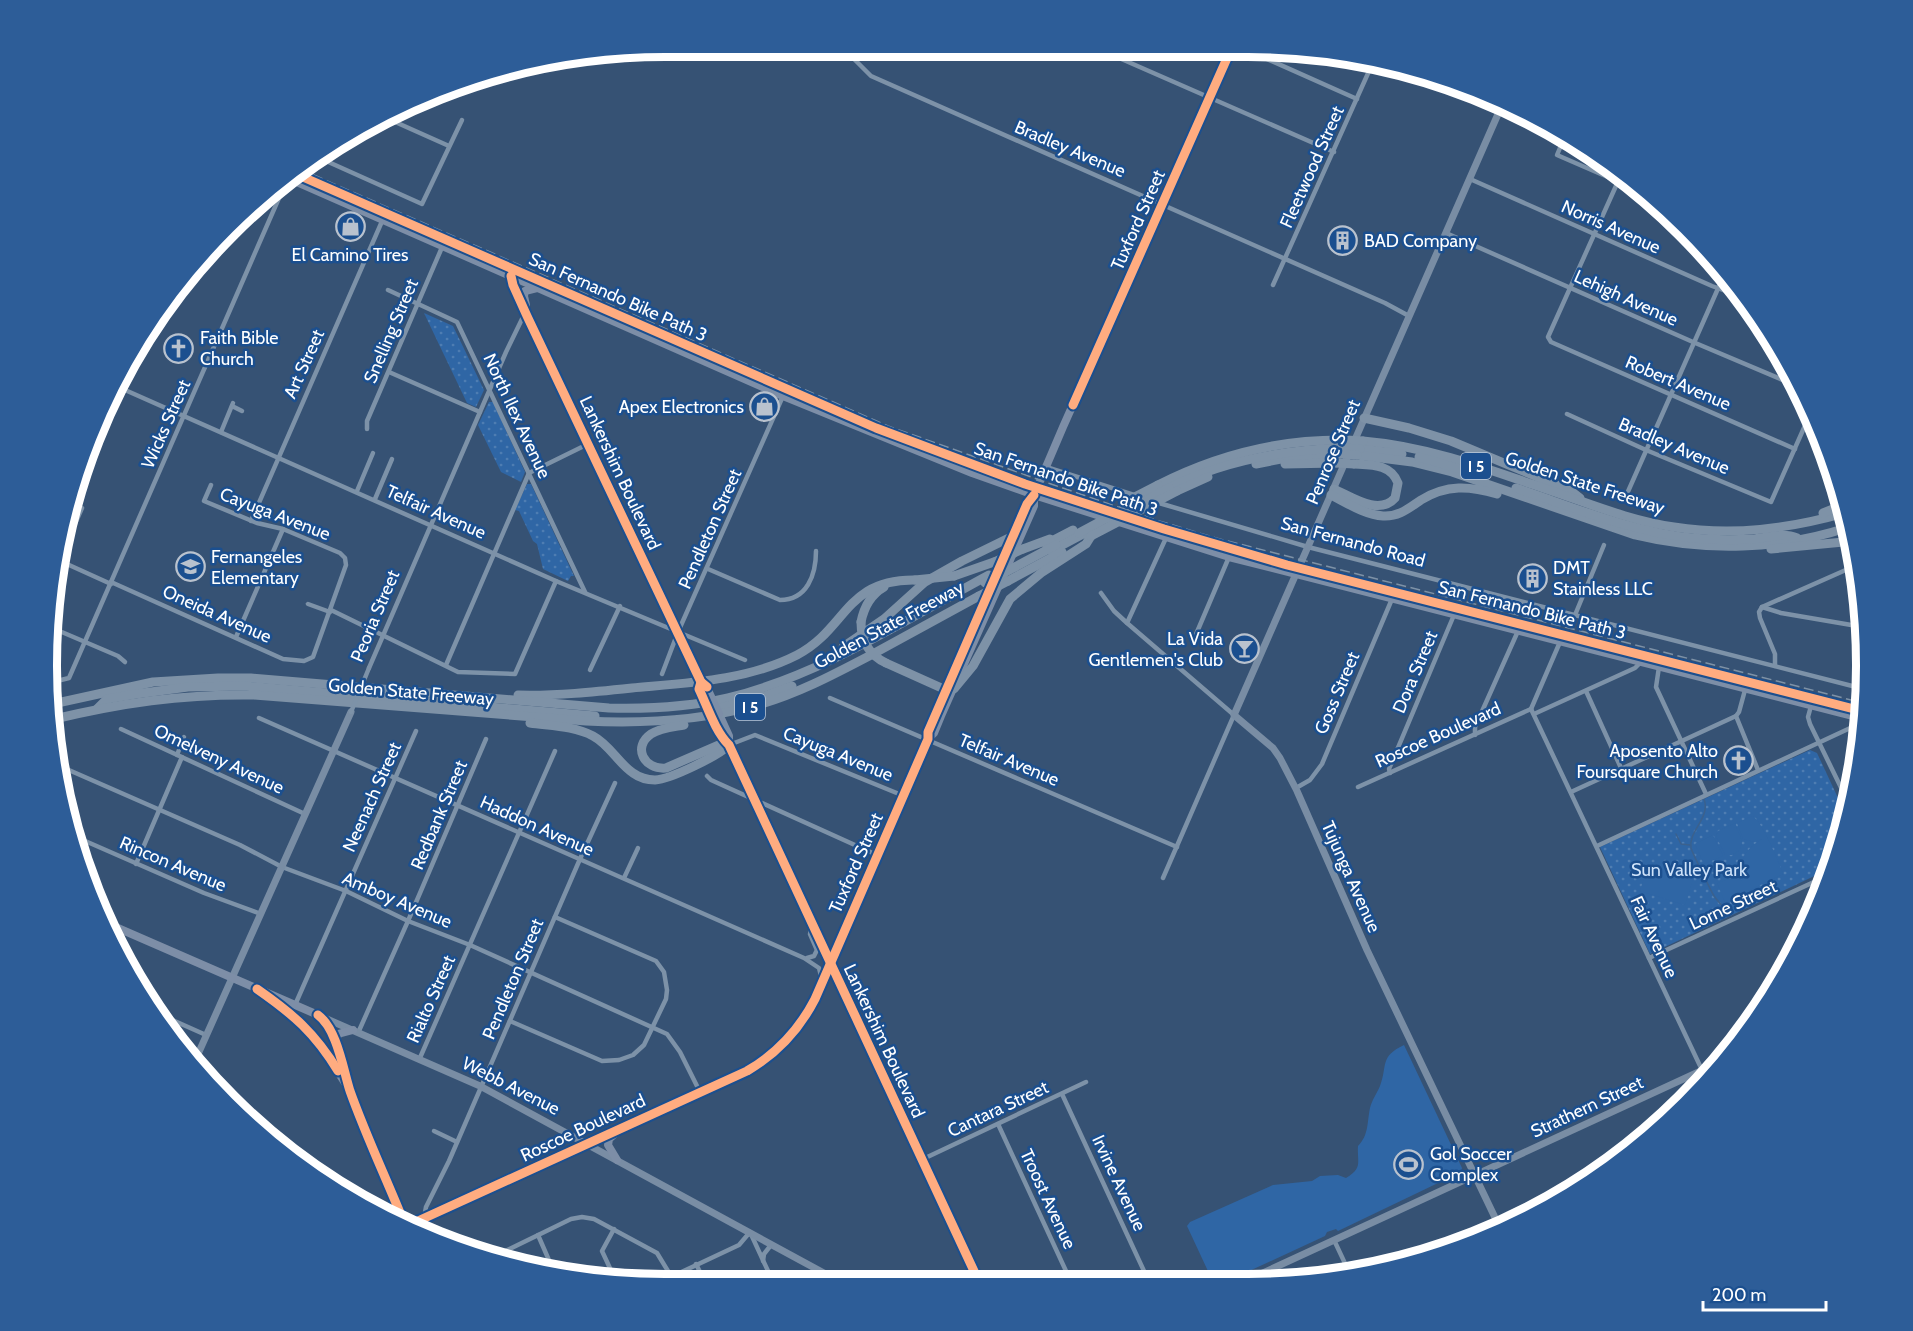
<svg xmlns="http://www.w3.org/2000/svg" width="1913" height="1331" viewBox="0 0 1913 1331" font-family="Cabin,sans-serif">
<style>
.grass{fill:url(#grass-dots)}
.garden{fill:#2f66a5}
.lines{fill:none;stroke-linecap:round;stroke-linejoin:round}
.stream{stroke:#3b618d;stroke-width:1.5}
.street{stroke:#7d92a8;stroke-width:4.5}
.secondary{stroke:#798da4;stroke-width:7}
.primary{stroke:#7d8ea7;stroke-width:8}
.highway{stroke:#7e92a7;stroke-width:9}
.rail{stroke:#7e92a7;stroke-width:1.5;stroke-dasharray:10 4.5;stroke-linecap:butt}
.street-bridge{stroke:#7d92a8;stroke-width:4.5}
.primary-bridge{stroke:#7d8ea7;stroke-width:8}
.highway-bridge{stroke:#7e92a7;stroke-width:9}
.cycleway-casing{stroke:#1b4f8f;stroke-width:13}
.cycleway{stroke:#ffac80;stroke-width:9}
.labels{text-anchor:middle;stroke-width:5;stroke-linejoin:round;paint-order:stroke}
.shield{fill:#1b4f8f;stroke:#bbcadd;stroke-width:1.5}
.shield-label{font-size:16px;font-weight:bold;fill:#fff}
.street-label{font-size:18px;fill:#fff;stroke:#1b4f8f}
.poi-label{font-size:18px;fill:#fff;stroke:#1b4f8f;text-anchor:start}
.park-label{font-size:18px;fill:#cfe3fa;stroke:#1b4f8f}
.rim{fill:none;stroke:#fff;stroke-width:8}
</style>
<defs>
<pattern id="grass-dots" width="8" height="8" patternUnits="userSpaceOnUse" patternTransform="scale(1.5)"><rect width="8" height="8" fill="#2f66a5"/><path d="M2 2h.1M6 6h.1" fill="none" stroke="#4e7db2" stroke-width="1.8" stroke-linecap="round"/></pattern>
</defs>
<rect width="100%" height="100%" fill="#365274"/>
<!-- grass -->
<g class="grass">
<path d="M424,313L453,326L484,390L476,407L467,403Z"/>
<path d="M489,402H493L525,472L521,482L501,472L478,425Z"/>
<path d="M527,484H531L574,576H571L568,581L543,569L537,544L533,541L519,511L515,510Z"/>
<path d="M1810,750L1817,753L1846,815L1829,869L1650,954L1600,847Z"/>
</g>
<!-- garden -->
<g class="garden">
<path d="M1752,816C1762,820 1778,861 1783,874L1748,891V893L1728,903L1725,902L1717,883L1735,877L1742,881C1738,861 1745,849 1762,839L1754,842L1743,839L1737,823Z"/>
<path d="M1735,823L1742,841L1740,850L1732,855H1725L1716,836L1718,831Z"/>
<path d="M1713,835L1723,856L1704,864L1695,844Z"/>
<path d="M1649,862L1694,876L1685,905L1640,891Z"/>
<path d="M1404,1045L1462,1168L1461,1172L1338,1231L1336,1229L1327,1232L1325,1236L1221,1284H1214L1187,1226L1190,1222L1273,1185L1312,1181L1320,1176L1338,1175L1346,1178C1363,1168 1357,1163 1358,1146C1369,1135 1367,1122 1370,1108C1372,1100 1377,1093 1380,1086C1388,1065 1379,1057 1404,1045Z"/>
</g>
<g class="lines">
<!-- stream -->
<g class="stream">
<path d="M1704,799C1711,818 1688,831 1691,848C1692,852 1711,891 1714,896C1719,903 1724,907 1728,915"/>
<path d="M1676,834L1681,844L1690,845"/>
</g>
<!-- street -->
<g class="street">
<path d="M850,47L855,60L871,76L1385,303L1409,316"/>
<path d="M1094,47L1334,152"/>
<path d="M1240,47L1357,99"/>
<path d="M384,117L449,146"/>
<path d="M1565,136L1557,155L1633,188"/>
<path d="M315,156L422,204L462,120"/>
<path d="M1620,177L1548,337L1551,342L1795,449"/>
<path d="M1470,179L1712,286L1742,297"/>
<path d="M1446,233L1693,342L1797,386"/>
<path d="M1273,285L1374,60"/>
<path d="M388,290L457,322L585,592"/>
<path d="M389,372L480,412"/>
<path d="M116,386L556,581L745,660"/>
<path d="M232,406L242,411"/>
<path d="M1567,414L1646,450L1771,502L1811,412"/>
<path d="M367,429V421L443,245"/>
<path d="M221,432L233,403"/>
<path d="M89,446L93,447"/>
<path d="M1046,467L1134,495"/>
<path d="M357,491L373,453"/>
<path d="M1626,496L1724,275"/>
<path d="M375,499L392,459"/>
<path d="M1159,503L1308,547L1864,689"/>
<path d="M251,521L383,219"/>
<path d="M58,560L111,584"/>
<path d="M59,560L82,508L73,504"/>
<path d="M708,569L780,600C807,600 816,575 816,551"/>
<path d="M111,582L283,659L304,661L313,657L346,565L345,558L340,553L283,529L257,523L204,501L211,485"/>
<path d="M1101,593L1114,611L1127,623L1234,715L1163,878"/>
<path d="M308,604L330,612"/>
<path d="M1762,607L1857,565"/>
<path d="M1762,607L1781,613L1863,627"/>
<path d="M1762,607L1759,612L1760,618L1775,654V666"/>
<path d="M331,610L458,672L515,674L556,581"/>
<path d="M1575,615L1604,545"/>
<path d="M1127,623L1166,538"/>
<path d="M50,627L118,656L125,662"/>
<path d="M236,637L283,529"/>
<path d="M1194,639L1229,557"/>
<path d="M446,665L529,473L588,444"/>
<path d="M1659,667L1656,687L1706,794"/>
<path d="M369,668L506,352L522,319L527,316"/>
<path d="M590,670L620,606"/>
<path d="M662,674L678,632L783,396"/>
<path d="M49,683L69,678L286,182"/>
<path d="M1745,690L1739,712L1736,716L1758,770"/>
<path d="M1586,691L1621,768"/>
<path d="M830,698L1177,847"/>
<path d="M1811,706L1808,717L1810,724L1849,804"/>
<path d="M1531,709L1702,1070L1704,1080"/>
<path d="M1531,709L1560,642"/>
<path d="M1534,714L1635,668L1640,663"/>
<path d="M259,718L804,958L819,968L822,980"/>
<path d="M121,729L305,814"/>
<path d="M1475,735V727L1518,631"/>
<path d="M729,745L755,735L904,796"/>
<path d="M177,755L184,737"/>
<path d="M55,764L240,845L282,867L346,891L408,921L470,945L667,1034L680,1052L700,1092"/>
<path d="M1390,773L1389,769L1454,615"/>
<path d="M707,776L711,780L877,855"/>
<path d="M1358,787L1531,709"/>
<path d="M1296,788L1310,780L1322,764L1392,599"/>
<path d="M1571,792L1736,716"/>
<path d="M76,837L204,893L261,914"/>
<path d="M1597,846L1861,723"/>
<path d="M136,864L182,757"/>
<path d="M624,878L638,848"/>
<path d="M807,958L814,956L817,950L810,934L812,926"/>
<path d="M1649,958L1827,876"/>
<path d="M295,1005L416,731"/>
<path d="M152,1011L206,1035"/>
<path d="M510,1021L602,1061L619,1060L633,1055L644,1045L666,999L667,990L664,972L656,961L555,917"/>
<path d="M358,1033L408,921L486,739"/>
<path d="M419,1060L555,751"/>
<path d="M1062,1094L1150,1284"/>
<path d="M998,1124L1072,1284"/>
<path d="M434,1131L457,1142"/>
<path d="M921,1160L1086,1082"/>
<path d="M424,1218L426,1207L449,1161L580,859L615,783"/>
<path d="M614,1229L602,1251L615,1279"/>
<path d="M538,1235L555,1274"/>
<path d="M1334,1240L1350,1274"/>
<path d="M493,1257L571,1219L582,1217L594,1219L657,1253L671,1276"/>
<path d="M763,1261L764,1254L771,1245"/>
<path d="M696,1264L706,1284"/>
<path d="M656,1284L739,1245L750,1232L774,1284"/>
</g>
<!-- secondary -->
<g class="secondary">
<path d="M320,1016L480,1086L844,1284"/>
<path d="M194,1063L351,712"/>
<path d="M1500,1228L1367,950L1297,791L1280,758L1273,748L1234,715L1502,105"/>
<path d="M1239,1284L1718,1063"/>
</g>
<!-- primary -->
<g class="primary">
<path d="M290,179L783,396L972,473L1034,495L1229,557L1861,718"/>
<path d="M511,276L513,285L527,316L703,685"/>
<path d="M526,305L524,296L525,291L537,288"/>
<path d="M995,579L1027,504L1034,495L1063,427L1232,47"/>
<path d="M719,714L729,736V745"/>
<path d="M717,728L722,738L729,745L980,1284"/>
<path d="M928,739L934,733L941,716L1034,506V495"/>
<path d="M104,922L318,1015C337,1029 343,1069 350,1091C366,1136 387,1180 405,1225"/>
<path d="M273,1000C305,1022 325,1050 345,1083"/>
<path d="M336,1043L338,1034L353,1030"/>
<path d="M617,1132L609,1139L608,1145L617,1160"/>
<path d="M407,1226L747,1071C778,1053 799,1030 815,999L928,739V732L990,590"/>
</g>
<!-- highway -->
<g class="highway">
<path d="M1364,418L1409,428L1451,441L1571,491L1580,498"/>
<path d="M1363,441C1435,447 1501,474 1569,497C1603,509 1638,522 1674,527C1733,536 1788,529 1845,513"/>
<path d="M1360,449L1402,454"/>
<path d="M1357,455L1412,462L1452,472L1635,535C1705,552 1781,550 1849,527"/>
<path d="M1419,457L1460,469"/>
<path d="M1256,464L1286,458L1340,454"/>
<path d="M1285,464L1336,463"/>
<path d="M1158,485C1217,455 1279,439 1346,440"/>
<path d="M1169,488C1223,461 1282,450 1342,448"/>
<path d="M1516,488C1573,507 1631,532 1692,538C1712,540 1732,540 1752,539C1766,538 1783,532 1797,538"/>
<path d="M1334,489C1352,497 1379,516 1395,498L1398,483C1391,464 1372,465 1354,464"/>
<path d="M1177,491L1208,477"/>
<path d="M1331,495C1347,503 1365,515 1383,516C1399,517 1409,508 1421,500C1447,484 1470,486 1497,494"/>
<path d="M1823,513L1843,505"/>
<path d="M1046,544L1073,530"/>
<path d="M1023,549L1050,539"/>
<path d="M1771,549L1854,541"/>
<path d="M1051,551L1083,534"/>
<path d="M1015,567L1056,545"/>
<path d="M954,576L994,562"/>
<path d="M1008,581L1062,552"/>
<path d="M861,622C864,607 870,595 884,587"/>
<path d="M843,647L884,619L925,582L962,561L1013,536"/>
<path d="M886,663L946,690L954,689L973,666L1010,599L1041,573L1086,544L1091,536"/>
<path d="M518,695C556,696 594,692 632,688C687,683 746,681 797,655C847,629 845,579 915,580"/>
<path d="M48,705L153,682L218,678H251L609,708C649,709 689,707 728,698C821,675 905,620 989,575"/>
<path d="M719,708L762,697L792,686"/>
<path d="M97,709L107,699L136,694L188,687L244,686L595,716"/>
<path d="M50,720C121,703 181,694 254,695L586,721C644,724 698,721 754,706C795,695 833,675 871,655C907,635 943,616 979,596"/>
<path d="M530,723C551,726 574,726 593,736C610,745 618,763 633,773C640,778 647,780 655,780C671,779 718,756 729,745"/>
<path d="M684,725C673,727 660,728 651,734C632,747 644,770 666,768L719,745H729"/>
</g>
<!-- rail -->
<path class="rail" d="M300,169L888,426L1051,484L1156,520L1216,538L1863,703"/>
<!-- street-bridge -->
<path class="street-bridge" d="M351,712L369,668"/>
<!-- primary-bridge -->
<g class="primary-bridge">
<path d="M707,688L719,714"/>
<path d="M699,689L717,728"/>
</g>
<!-- highway-bridge -->
<g class="highway-bridge">
<path d="M1346,440L1363,441"/>
<path d="M1342,448L1360,449"/>
<path d="M1340,454L1357,455"/>
<path d="M1336,463L1354,464"/>
<path d="M1125,502L1158,485"/>
<path d="M1130,509L1169,488"/>
<path d="M1079,533L1133,504"/>
<path d="M1091,536L1177,491"/>
<path d="M994,562L1023,549"/>
<path d="M915,580L954,576"/>
<path d="M985,583L1015,567"/>
<path d="M979,596L1008,581"/>
<path d="M861,622C861,641 869,655 886,663"/>
</g>
<defs>
<g id="cycleway">
<path d="M296,174L876,428L1025,484L1164,529L1287,565L1862,711"/>
<path d="M511,276L513,285L527,316L701,682L707,687"/>
<path d="M1073,405L1232,47"/>
<path d="M701,682L699,689C708,708 715,731 729,745L980,1284"/>
<path d="M257,989C293,1014 315,1033 338,1071"/>
<path d="M318,1015C337,1029 343,1069 350,1091C366,1136 387,1180 405,1225"/>
<path d="M407,1226L747,1071C778,1053 799,1030 815,999L928,739V732L1027,504L1034,495"/>
</g>
</defs>
<!-- cycleway casing -->
<use href="#cycleway" class="cycleway-casing"/>
<!-- cycleway -->
<use href="#cycleway" class="cycleway"/>
</g>
<!-- icons -->
<defs>
<symbol id="shop-ring" viewBox="-11 -11 22 22"><circle r="9.5" fill="#1b4f8f" stroke="#b9c2ce" stroke-width="1.5"/><path d="M-5-2.5h2.3a2.7 3.5 0 0 1 5.4 0H5L5.5 6h-11ZM-1.5-2.5h3a1.5 2.3 0 0 0-3 0Z" fill="#b9c2ce"/></symbol>
<symbol id="building-ring" viewBox="-11 -11 22 22"><circle r="9.5" fill="#1b4f8f" stroke="#b9c2ce" stroke-width="1.5"/><path d="M-4-6H4V6H1V3H-1V6H-4ZM-2.5-4.3h1.7v1.8h-1.7ZM.8-4.3h1.7v1.8H.8ZM-2.5-1h1.7V.8h-1.7ZM.8-1h1.7V.8H.8Z" fill="#b9c2ce"/></symbol>
<symbol id="church-ring" viewBox="-11 -11 22 22"><circle r="9.5" fill="#1b4f8f" stroke="#b9c2ce" stroke-width="1.5"/><path d="M-1.2-6h2.4v3.5h3.3v2.4h-3.3V6h-2.4V-.1h-3.3v-2.4h3.3Z" fill="#b9c2ce"/></symbol>
<symbol id="school-ring" viewBox="-11 -11 22 22"><circle r="9.5" fill="#1b4f8f" stroke="#b9c2ce" stroke-width="1.5"/><path d="M0-5L7-2L0 1L-7-2ZM-4 1L0 2.5L4 1V4Q0 6-4 4Z" fill="#b9c2ce"/></symbol>
<symbol id="bar-ring" viewBox="-11 -11 22 22"><circle r="9.5" fill="#1b4f8f" stroke="#b9c2ce" stroke-width="1.5"/><path d="M-6-5H6L.8 .8V4.5H3.5V6h-7V4.5H-.8V.8Z" fill="#b9c2ce"/></symbol>
<symbol id="stadium-ring" viewBox="-11 -11 22 22"><circle r="9.5" fill="#1b4f8f" stroke="#b9c2ce" stroke-width="1.5"/><path d="M0-5a6.5 5 0 1 0 0 10a6.5 5 0 1 0 0-10ZM-3.5-1.8h7v3.6h-7Z" fill="#b9c2ce"/></symbol>
</defs>
<g fill-rule="evenodd">
<use href="#shop-ring" x="334" y="210" width="33" height="33"/>
<use href="#building-ring" x="1326" y="224" width="33" height="33"/>
<use href="#church-ring" x="162" y="332" width="33" height="33"/>
<use href="#shop-ring" x="748" y="390" width="33" height="33"/>
<use href="#school-ring" x="174" y="550" width="33" height="33"/>
<use href="#building-ring" x="1516" y="562" width="33" height="33"/>
<use href="#bar-ring" x="1228" y="632" width="33" height="33"/>
<use href="#church-ring" x="1722" y="744" width="33" height="33"/>
<use href="#stadium-ring" x="1392" y="1148" width="33" height="33"/>
</g>
<g class="labels">
<!-- shield labels -->
<g class="shield">
<rect x="1461" y="453" width="30" height="26" rx="4.5"/>
<rect x="735" y="694" width="30" height="26" rx="4.5"/>
</g>
<g class="shield-label">
<text x="1476" y="472">I 5</text>
<text x="750" y="713">I 5</text>
</g>
<!-- street labels -->
<g class="street-label">
<text transform="translate(1070 149) rotate(23)" y="6">Bradley Avenue</text>
<text transform="translate(1312 167) rotate(-66)" y="6">Fleetwood Street</text>
<text transform="translate(1138 220) rotate(-66)" y="6">Tuxford Street</text>
<text transform="translate(1611 227) rotate(24)" y="6">Norris Avenue</text>
<text transform="translate(618 297) rotate(24)" y="6">San Fernando Bike Path 3</text>
<text transform="translate(1626 298) rotate(24)" y="6">Lehigh Avenue</text>
<text transform="translate(391 331) rotate(-67)" y="6">Snelling Street</text>
<text transform="translate(304 364) rotate(-66)" y="6">Art Street</text>
<text transform="translate(1678 383) rotate(23)" y="6">Robert Avenue</text>
<text transform="translate(517 416) rotate(65)" y="6">North Ilex Avenue</text>
<text transform="translate(166 424) rotate(-66)" y="6">Wicks Street</text>
<text transform="translate(1674 446) rotate(23)" y="6">Bradley Avenue</text>
<text transform="translate(1333 452) rotate(-67)" y="6">Penrose Street</text>
<text transform="translate(620 473) rotate(65)" y="6">Lankershim Boulevard</text>
<text transform="translate(1066 479) rotate(19)" y="6">San Fernando Bike Path 3</text>
<text transform="translate(1585 483) rotate(18)" y="6">Golden State Freeway</text>
<text transform="translate(436 512) rotate(24)" y="6">Telfair Avenue</text>
<text transform="translate(275 514) rotate(21)" y="6">Cayuga Avenue</text>
<text transform="translate(710 529) rotate(-66)" y="6">Pendleton Street</text>
<text transform="translate(1353 542) rotate(15)" y="6">San Fernando Road</text>
<text transform="translate(1532 610) rotate(14)" y="6">San Fernando Bike Path 3</text>
<text transform="translate(217 614) rotate(24)" y="6">Oneida Avenue</text>
<text transform="translate(375 616) rotate(-67)" y="6">Peoria Street</text>
<text transform="translate(889 625) rotate(-28)" y="6">Golden State Freeway</text>
<text transform="translate(1415 672) rotate(-67)" y="6">Dora Street</text>
<text transform="translate(411 692) rotate(5)" y="6">Golden State Freeway</text>
<text transform="translate(1337 693) rotate(-67)" y="6">Goss Street</text>
<text transform="translate(1438 735) rotate(-24)" y="6">Roscoe Boulevard</text>
<text transform="translate(838 754) rotate(22)" y="6">Cayuga Avenue</text>
<text transform="translate(219 759) rotate(25)" y="6">Omelveny Avenue</text>
<text transform="translate(1009 760) rotate(23)" y="6">Telfair Avenue</text>
<text transform="translate(372 797) rotate(-66)" y="6">Neenach Street</text>
<text transform="translate(439 815) rotate(-67)" y="6">Redbank Street</text>
<text transform="translate(537 826) rotate(24)" y="6">Haddon Avenue</text>
<text transform="translate(856 863) rotate(-66)" y="6">Tuxford Street</text>
<text transform="translate(173 864) rotate(23)" y="6">Rincon Avenue</text>
<text transform="translate(1351 877) rotate(66)" y="6">Tujunga Avenue</text>
<text transform="translate(397 900) rotate(23)" y="6">Amboy Avenue</text>
<text transform="translate(1733 905) rotate(-25)" y="6">Lorne Street</text>
<text transform="translate(1654 937) rotate(65)" y="6">Fair Avenue</text>
<text transform="translate(513 979) rotate(-67)" y="6">Pendleton Street</text>
<text transform="translate(431 999) rotate(-66)" y="6">Rialto Street</text>
<text transform="translate(884 1041) rotate(65)" y="6">Lankershim Boulevard</text>
<text transform="translate(511 1086) rotate(27)" y="6">Webb Avenue</text>
<text transform="translate(1587 1107) rotate(-25)" y="6">Strathern Street</text>
<text transform="translate(998 1109) rotate(-25)" y="6">Cantara Street</text>
<text transform="translate(583 1128) rotate(-25)" y="6">Roscoe Boulevard</text>
<text transform="translate(1119 1183) rotate(65)" y="6">Irvine Avenue</text>
<text transform="translate(1048 1199) rotate(65)" y="6">Troost Avenue</text>
</g>
<!-- poi labels -->
<g class="poi-label">
<text x="1364" y="247">BAD Company</text>
<text x="350" y="261" text-anchor="middle">El Camino Tires</text>
<text x="200" y="344">Faith Bible<tspan x="200" dy="21">Church</tspan></text>
<text x="744" y="413" text-anchor="end">Apex Electronics</text>
<text x="211" y="563">Fernangeles<tspan x="211" dy="21">Elementary</tspan></text>
<text x="1553" y="574">DMT<tspan x="1553" dy="21">Stainless LLC</tspan></text>
<text x="1223" y="645" text-anchor="end">La Vida<tspan x="1223" dy="21">Gentlemen's Club</tspan></text>
<text x="1718" y="757" text-anchor="end">Aposento Alto<tspan x="1718" dy="21">Foursquare Church</tspan></text>
<text x="1430" y="1160">Gol Soccer<tspan x="1430" dy="21">Complex</tspan></text>
</g>
<!-- park labels -->
<g class="park-label">
<text x="1689" y="876">Sun Valley Park</text>
</g>
</g>
<!-- crop -->
<path d="M0 0H1913V1331H0ZM665 57H1248A608 608 0 0 1 1856 665V666A608 608 0 0 1 1248 1274H665A608 608 0 0 1 57 666V665A608 608 0 0 1 665 57Z" fill="#2d5d98" fill-rule="evenodd"/>
<path class="rim" d="M665 57H1248A608 608 0 0 1 1856 665V666A608 608 0 0 1 1248 1274H665A608 608 0 0 1 57 666V665A608 608 0 0 1 665 57Z"/>
<!-- scale -->
<path d="M1703 1301v9h123v-9" fill="none" stroke="#ffffff" stroke-width="3"/>
<text x="1712" y="1301" font-size="18" fill="#ffffff" stroke="#1b4f8f" stroke-width="4.5" paint-order="stroke">200 m</text>
</svg>
